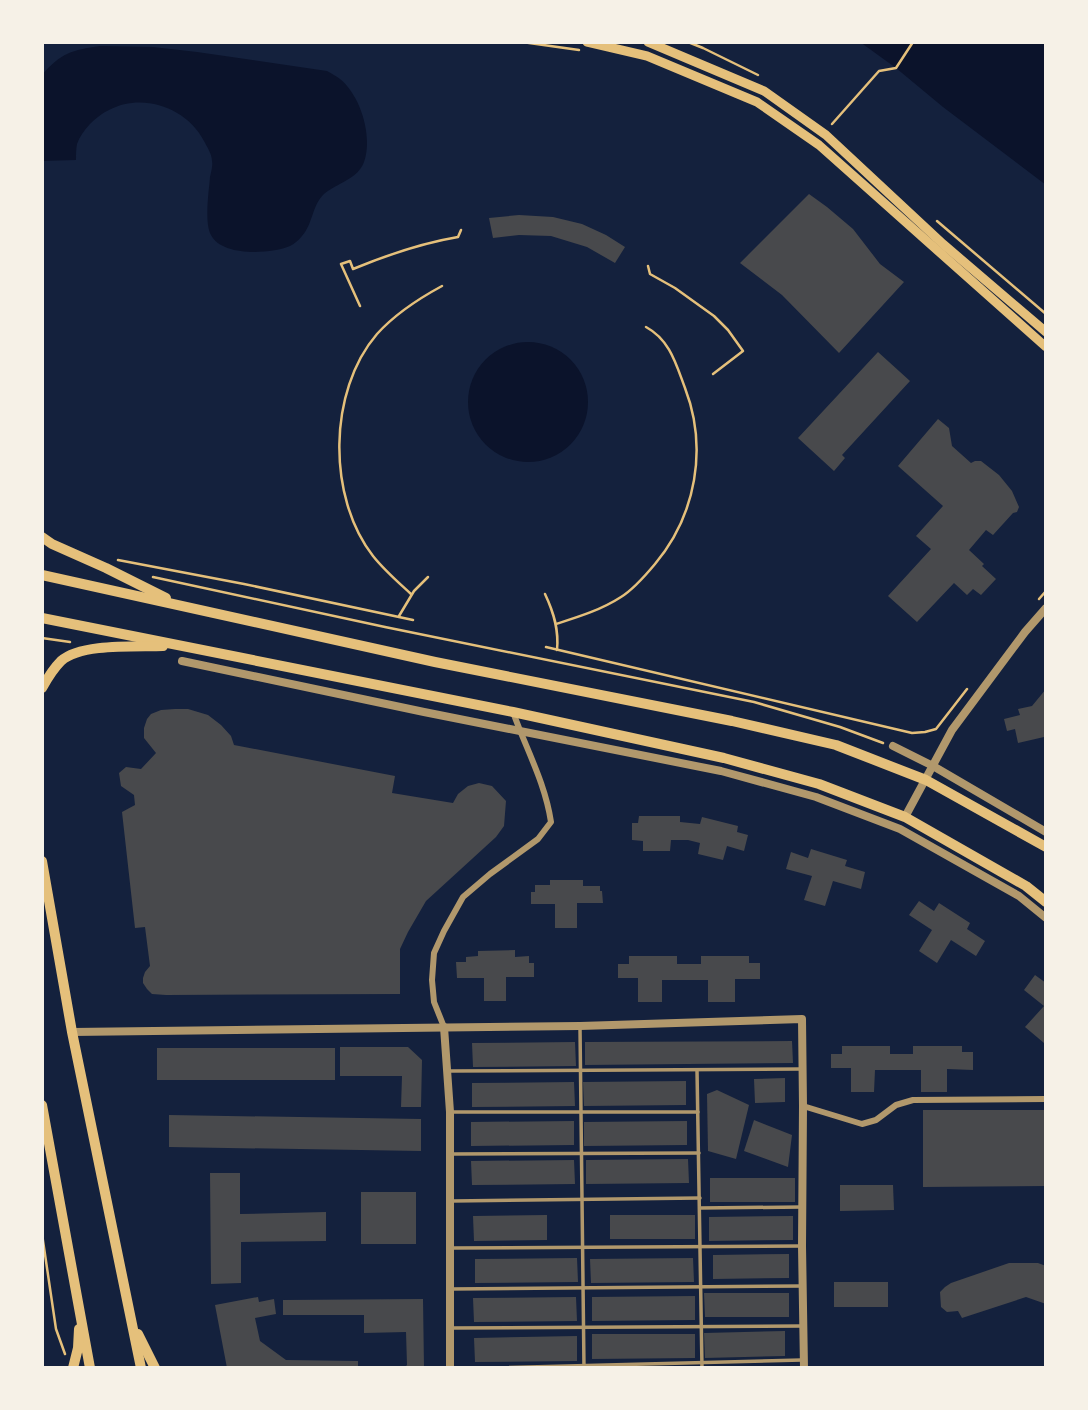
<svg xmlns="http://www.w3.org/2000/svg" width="1088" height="1410" viewBox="0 0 1088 1410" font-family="Cabin,sans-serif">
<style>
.water{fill:#0b132b}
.building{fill:#48494c}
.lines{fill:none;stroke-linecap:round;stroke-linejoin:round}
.path{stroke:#e5c07b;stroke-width:2.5}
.service{stroke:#b1986c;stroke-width:3.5}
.minor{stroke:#b1986c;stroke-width:6}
.tertiary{stroke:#b1986c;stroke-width:8}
.secondary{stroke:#e5c07b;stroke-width:9}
.primary{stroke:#e5c07b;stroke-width:10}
</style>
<rect width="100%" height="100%" fill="#14213d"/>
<!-- water -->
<g class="water">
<path d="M860,42H1046V185L943,107L896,68Z"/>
<path d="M100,46L153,47L197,52L327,71C331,73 336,76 340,79C361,96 373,137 364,162C358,179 337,183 324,194C312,205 313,224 302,236C299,240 294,244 290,246C271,254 222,257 211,235C204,222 209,191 210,177C211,172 213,166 212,161C212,154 207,147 204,141C187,108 143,92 109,110C96,116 82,130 77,144C76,149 76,155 76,160L42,161V75C61,53 72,50 100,46Z"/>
<circle cx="528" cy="402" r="60"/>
</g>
<!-- building -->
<g class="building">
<path d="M809,194L827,207L853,229L880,264L904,282L839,353L782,295L740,263Z"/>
<path d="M519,215L553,217L582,224L606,235L625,247L615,263L587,247L551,236L519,235L493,238L489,218Z"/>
<path d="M878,352L910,381L842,455L845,458L834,471L798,438Z"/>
<path d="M938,419L949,428L952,446L971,463L975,461H981L999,475L1012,491L1019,507L1017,512L1013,513L993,535L986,530L969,550L984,564L982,566L996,579L981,595L973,589L967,595L954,583L917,622L888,596L931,549L916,536L943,506L898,466Z"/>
<path d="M1046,689V738L1044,737L1018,743L1015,729L1007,731L1004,719L1020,715L1018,709L1032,706Z"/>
<path d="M175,709H188L208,715L221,725L231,736L234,745L395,776L392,793L453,803L458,794L468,786L479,783L492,786L506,801L504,826L496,837L426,901L408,932L400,949V994L166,995L152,994L147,989L143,983V978L145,972L150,966L145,927L135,928L122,812L135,805L134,795L121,786L119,773L126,767L141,769L156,753L144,738V728L147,719L151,714L161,710Z"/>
<path d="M639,816H680V822L700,824L702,817L738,826L737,832L748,835L744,851L727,846L723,860L698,854L700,843L688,840H671L670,851H643V841L632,840V823H638Z"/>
<path d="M811,849L847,860L845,866L865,872L861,889L833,881L825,906L804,900L812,876L786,869L791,852L808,858Z"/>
<path d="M550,880H583V886H600V891H602L603,903H577V928H555V904H531V892H535V885H550Z"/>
<path d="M919,901L934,911L939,903L970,923L967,929L985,941L976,956L951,940L937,963L919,951L932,930L909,915Z"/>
<path d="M515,950V957L529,956V963H534V977H506V1001H484V978H457L456,962H466V957L478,956V951Z"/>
<path d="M629,956H677V964H701V956H749V963H760V979H735V1002H708V980H662V1002H638V978H618V964H629Z"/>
<path d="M1035,975L1046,983V1041L1044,1043L1025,1027L1044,1006L1024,990Z"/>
<path d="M792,1041L793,1063L585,1065V1042Z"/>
<path d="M575,1042L576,1066L473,1067L472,1043Z"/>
<path d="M842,1046H890V1054H913V1046H962V1052H973V1070L947,1069V1092H921V1070H875L874,1092H851V1068H831V1054H842Z"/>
<path d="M340,1047H408L422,1060L421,1107H401L402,1076H340Z"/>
<rect x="157" y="1048" width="178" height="32"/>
<path d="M785,1078V1102L755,1103L754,1079Z"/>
<path d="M686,1081V1105L584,1106L583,1082Z"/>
<path d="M574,1082L575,1106L472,1107V1083Z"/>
<path d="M717,1090L749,1105L736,1159L708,1151L707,1094Z"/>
<path d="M923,1110H1046V1186L923,1187Z"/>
<path d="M169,1115L421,1119V1151L169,1147Z"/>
<path d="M754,1120L792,1135L788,1167L744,1151Z"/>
<path d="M574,1121V1145L471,1146V1122Z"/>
<path d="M687,1121V1145L584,1146V1122Z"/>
<path d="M688,1159L689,1183L586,1184V1160Z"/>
<path d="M574,1160L575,1184L472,1185L471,1161Z"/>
<path d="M210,1173H240V1214L326,1212V1241L241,1242V1283L211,1284Z"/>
<rect x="710" y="1178" width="85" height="24"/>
<path d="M840,1185H893L894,1210L840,1211Z"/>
<rect x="361" y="1192" width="55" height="52"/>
<path d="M547,1215V1240L474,1241L473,1216Z"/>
<rect x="610" y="1215" width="85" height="24"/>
<path d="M793,1216V1240L709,1241V1217Z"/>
<path d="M789,1254V1278L713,1279V1255Z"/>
<path d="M577,1258L578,1282L475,1283V1259Z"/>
<path d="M693,1258L694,1282L591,1283L590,1259Z"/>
<path d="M1009,1263H1038L1046,1266V1304L1026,1297L962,1318L958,1311L947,1312L941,1307L940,1292L945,1287L951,1283Z"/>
<rect x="834" y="1282" width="54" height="25"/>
<path d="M704,1293H789V1317H705Z"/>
<path d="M695,1296V1320L592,1321V1297Z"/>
<path d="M258,1297L259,1302L274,1299L276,1314L255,1318L260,1341L286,1360L358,1361V1368H227L215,1305Z"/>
<path d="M576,1297L577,1321L474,1322L473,1298Z"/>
<path d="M423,1299L424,1368H404L407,1365L406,1332L364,1333V1315H283V1300Z"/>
<path d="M785,1331V1356L705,1358L704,1333Z"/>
<path d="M592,1334H695V1358L592,1359Z"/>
<path d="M577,1336V1361L475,1362L474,1338Z"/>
</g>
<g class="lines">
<!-- path -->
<g class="path">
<path d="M522,42L579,50"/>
<path d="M688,42L703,48L758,75"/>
<path d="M832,124L879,71L896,68L913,42"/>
<path d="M937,221L1046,314"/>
<path d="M648,266L650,274L675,288L714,316L728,330L743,351L713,374"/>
<path d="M360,306L341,264L350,261L353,269C387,255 422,243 458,237L461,230"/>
<path d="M118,560L244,584L413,620"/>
<path d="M153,577L385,627L754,702L840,727L883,743"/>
<path d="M411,594C398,582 384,570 373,556C327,497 328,391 377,334C396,313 418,299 442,286"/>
<path d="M545,594C554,613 559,630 557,650"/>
<path d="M1039,599L1046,591"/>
<path d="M399,616L414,591L428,577"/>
<path d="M556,624C578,617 601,610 621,597C634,589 645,576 655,564C696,515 708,448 685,388C676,364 670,340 646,327"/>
<path d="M42,638L70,642"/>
<path d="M546,647L912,733L925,732L936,729L967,689"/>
<path d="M42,1234L56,1329L65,1354"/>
</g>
<!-- service -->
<g class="service">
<path d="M580,1028L584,1368"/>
<path d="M697,1070L702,1368"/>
<path d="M448,1071L801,1069"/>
<path d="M452,1112H698"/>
<path d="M452,1154L699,1153"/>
<path d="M452,1201L700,1198"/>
<path d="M700,1208L802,1207"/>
<path d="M452,1248L801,1246"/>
<path d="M450,1289L802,1286"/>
<path d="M450,1328L802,1326"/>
<path d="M492,1368L802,1360"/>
</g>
<!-- minor -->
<g class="minor">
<path d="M444,1027L434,1002L432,980L434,953L444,931L463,897L490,874L538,839L551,822C545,782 526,749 513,712"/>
<path d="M803,1106L862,1124L876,1120L896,1105L913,1100L1046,1099"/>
</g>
<!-- tertiary -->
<g class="tertiary">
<path d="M182,661L424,712L721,771L816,797L900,829L1019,896L1046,918"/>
<path d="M893,746L933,766L1046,832"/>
<path d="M905,817L952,730L1025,632L1046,608"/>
<path d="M444,1027L450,1112V1368"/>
<path d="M72,1032L580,1026L802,1019L803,1106L802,1246L804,1368"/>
</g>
<!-- secondary -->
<g class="secondary">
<path d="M587,42L647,56L757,102L819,145L1046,347"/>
<path d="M648,42L764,91L826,135L943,244L1046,332"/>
</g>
<!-- primary -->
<g class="primary">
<path d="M42,537L52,544L106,568L166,598"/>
<path d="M42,575L435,662L732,721L836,745L926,780L1046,847"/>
<path d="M42,618L513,712L724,758L819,784L905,817L1026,886L1046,902"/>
<path d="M42,688C47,679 54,668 61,661C81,643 136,647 163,646"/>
<path d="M42,861L72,1032L141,1368"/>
<path d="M42,1105L90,1368"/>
<path d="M138,1334L155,1368"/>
<path d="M73,1368L78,1348L79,1329"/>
</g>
</g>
<!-- border -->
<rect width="1088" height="1410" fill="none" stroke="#f6f1e7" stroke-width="88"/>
</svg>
